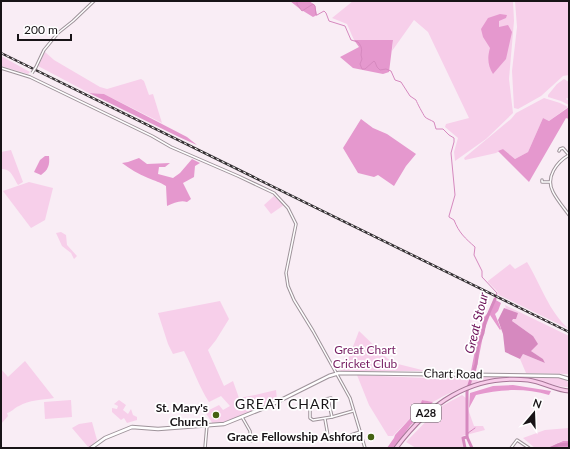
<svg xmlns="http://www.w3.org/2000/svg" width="570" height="449" viewBox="0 0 570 449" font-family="Lato,sans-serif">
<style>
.green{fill:#f7cfea}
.forest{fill:#e598ce}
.water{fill:#d689bf}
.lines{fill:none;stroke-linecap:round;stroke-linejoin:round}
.stream{stroke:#d689bf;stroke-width:1}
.river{stroke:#d689bf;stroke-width:3}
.street-casing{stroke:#9e939a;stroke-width:3.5}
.secondary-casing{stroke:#9e939a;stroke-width:4.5}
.primary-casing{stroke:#a67697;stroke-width:5}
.street{stroke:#fff;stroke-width:1.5}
.secondary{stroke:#fff;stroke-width:2.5}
.primary{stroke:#f8ccea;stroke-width:3}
.rail-casing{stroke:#342f32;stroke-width:2.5}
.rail{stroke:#fff;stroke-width:1;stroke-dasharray:3;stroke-linecap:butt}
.street-bridge-casing{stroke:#9e939a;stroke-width:3.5;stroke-linecap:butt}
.street-bridge{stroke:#fff;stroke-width:1.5}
.poi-dot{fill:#446113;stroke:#fff;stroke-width:1.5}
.labels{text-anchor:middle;stroke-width:3.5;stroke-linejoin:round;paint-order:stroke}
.shield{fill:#fff;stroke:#5d5a5d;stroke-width:1}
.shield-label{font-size:11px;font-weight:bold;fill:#181417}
.park-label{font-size:12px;fill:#771e63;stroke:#fff}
.street-label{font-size:12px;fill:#181417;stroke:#fff}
.poi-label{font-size:12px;font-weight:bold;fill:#181417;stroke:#fff;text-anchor:end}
.water-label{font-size:13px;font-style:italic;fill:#6c1159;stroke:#fff}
.quarter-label{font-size:14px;letter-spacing:1px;fill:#181417;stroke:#fff}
</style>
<rect width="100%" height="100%" fill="#f9edf5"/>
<!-- green -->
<g class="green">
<path d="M353,1H513L514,21L509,79L513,113L486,139L455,161L454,152L458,138L445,127L446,124L469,118L428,32L414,20L392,51L393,40H354L347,24L332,18Z"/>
<path d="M515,1H569V75L563,76L541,96L518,109L514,108L512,71L517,27Z"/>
<path d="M45,52L54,60L100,87L107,89L141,79L144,81L149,95L153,94L162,123L104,94L89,93L38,66Z"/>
<path d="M1,56L30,72L28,74L1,66Z"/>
<path d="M564,79L569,82V99L567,98L566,99L569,101V105L561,101L548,97V95L557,84Z"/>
<path d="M544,98L560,103L568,107L549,121L543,118L528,152L515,159L503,149L496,153L465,160L464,158L511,119L516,113Z"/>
<path d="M11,150L23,182L18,185C13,177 11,168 1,169V152Z"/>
<path d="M29,182L53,188L45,220L31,228L3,191Z"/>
<path d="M274,196L284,205L271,214L264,205Z"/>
<path d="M61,232L66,235L67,245L77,256L74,259L71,253L62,246L56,233Z"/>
<path d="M527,262C541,285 549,312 569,329L499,295L497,291L488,282V281L510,264L515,269Z"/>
<path d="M220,301L229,319L216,340L208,350L224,386L233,381L239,398L255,395L276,390L277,400L225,422L213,424L205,412L219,405L223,410L230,406L221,396L209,402C199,387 193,368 184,351L173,354L168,344L158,313Z"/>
<path d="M505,305L569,336V374L526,373L520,359L523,354L545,363L543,359L531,351L533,336L512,321L518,313L506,309Z"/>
<path d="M359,331L388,359L398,364L426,371H340L346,365Z"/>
<path d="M25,361L54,398C42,400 29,400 19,406C14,408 12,412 7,413L8,416L1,424V369L8,377Z"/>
<path d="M357,375L425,378L471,376L473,377C501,377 539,373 566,379L569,385L568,387C556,387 542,380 529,379C495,374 462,385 433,402L422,400L417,411L393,436H388L369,405Z"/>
<path d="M462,395L466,398V409H468L474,426H483L485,430L462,436L463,448H416L406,442L440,407Z"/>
<path d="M71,400L72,417L45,419L44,402Z"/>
<path d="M119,400L126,405L123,410L128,414L131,409L133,415L137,417V420L127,423L124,418L121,420L112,412V408L117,409L118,406L114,404Z"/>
<path d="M92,422L97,440L89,448L72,428L79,424Z"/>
<path d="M569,428V441H562L547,448H535L523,438L545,430Z"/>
</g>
<!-- forest -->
<g class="forest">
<path d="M290,1H309L315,5L317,15L313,17L300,9Z"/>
<path d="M500,14L507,15L506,18L499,21V27L508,25L512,32L506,59L493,74C488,66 487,58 490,48L483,37L481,29L488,18Z"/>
<path d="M354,40H393L389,72L383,74L353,68L340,57L359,47Z"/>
<path d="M89,93L104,94L187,137L197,145L181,138Z"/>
<path d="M569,107V119L566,118L529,182L498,151L503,149L515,159L528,152L543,118L549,121Z"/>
<path d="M361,119L373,128L387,134L416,154L406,166L394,186L378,175L374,177L358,173L343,148Z"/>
<path d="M45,156H49C50,165 48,170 41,175L34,172L40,160Z"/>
<path d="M139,158L147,164L170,163L165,167H159L158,174L173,178L180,173L192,159L200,163L195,166L194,177L183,183L191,199L187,202C180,200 174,203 167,206L166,186C160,182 155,181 148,178C138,174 130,169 122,163L128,162Z"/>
<path d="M494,299L501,303L498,311L495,314L501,329L500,330L490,315L484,331L476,371H471L476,345L473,344L481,329L484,317L489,312Z"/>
<path d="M513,385L551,391L549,395C526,388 500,389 476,395L469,408L470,393L493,386Z"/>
<path d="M422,400L433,402L410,426L394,448H387L394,438L395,435L417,411Z"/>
<path d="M563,441H569V448H547Z"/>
</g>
<!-- water -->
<path class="water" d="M504,308L518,313L516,319H513L512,321L533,336L538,344L531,351L543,359L545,363L523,354L520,359L505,352L503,334L498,320Z"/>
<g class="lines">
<!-- stream -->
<g class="stream">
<path d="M297,1V4L302,11L313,4L315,6L316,15H317L324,11L326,13L329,21L345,26L351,40L358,42C362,47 362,49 361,55L362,59L360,64L362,69H365L374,61L375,62L377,67L380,70L386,69L391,71L395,80L401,82L410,96L416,100C417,103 423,114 425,117C427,119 431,120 434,122L436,129H443L449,135L454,138V142L451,153L455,195L449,216V217L454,220C459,233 465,238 475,247L474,255L482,271V277L497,293L495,299"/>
<path d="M421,408L423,402"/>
<path d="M467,435L468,433L475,428"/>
</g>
<!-- river -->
<g class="river">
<path d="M467,437L472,448"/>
<path d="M465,448L463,438L467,437V391L476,364L478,346L483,333L485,322L495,299"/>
<path d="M552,448L558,445L569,444"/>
</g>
<defs>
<g id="street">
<path d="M36,67L44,50L58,33L73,21L94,1"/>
<path d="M1,68L30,77L152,136L171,147L238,176L274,193L288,208L296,224L286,273L288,286L294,300L313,331L350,398L365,448"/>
<path d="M559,151L560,149L563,148L569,155"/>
<path d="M569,155C557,162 545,177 553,192C557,200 564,208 569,215"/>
<path d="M542,180V182H550"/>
<path d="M326,399L331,398"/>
<path d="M328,399L332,417"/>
<path d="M310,406V418L313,420L332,417L353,411"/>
<path d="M242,417L250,431L251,441"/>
<path d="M325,419L328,436"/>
<path d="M345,437L360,432"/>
<path d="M205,448L207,425"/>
<path d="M511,448L517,440L529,448"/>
</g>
<path id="secondary" d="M91,448L105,438L132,427L158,429L224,424L269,406L329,376L339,373L559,376L569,379"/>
<path id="primary" d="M396,448C429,404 470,374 528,380C543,382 555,390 569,391"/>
</defs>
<!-- street casing -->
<use href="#street" class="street-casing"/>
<!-- secondary casing -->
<use href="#secondary" class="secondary-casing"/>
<!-- primary casing -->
<use href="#primary" class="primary-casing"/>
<!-- street -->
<use href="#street" class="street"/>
<!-- secondary -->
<use href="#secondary" class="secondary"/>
<!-- primary -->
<use href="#primary" class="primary"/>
<defs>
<path id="rail" d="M1,53L569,332"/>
</defs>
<!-- rail casing -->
<use href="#rail" class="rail-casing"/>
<!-- rail -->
<use href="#rail" class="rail"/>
<defs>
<path id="street-bridge" d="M32,73L36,67"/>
</defs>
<!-- street-bridge casing -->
<use href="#street-bridge" class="street-bridge-casing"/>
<!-- street-bridge -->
<use href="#street-bridge" class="street-bridge"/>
</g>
<!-- markers -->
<g class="poi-dot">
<circle cx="216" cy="415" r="4"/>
<circle cx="371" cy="437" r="4"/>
</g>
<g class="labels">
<!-- shield labels -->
<rect class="shield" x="411" y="404" width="30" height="18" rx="3"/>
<g class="shield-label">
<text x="426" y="417">A28</text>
</g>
<!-- park labels -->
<g class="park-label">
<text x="365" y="354">Great Chart<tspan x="365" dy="14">Cricket Club</tspan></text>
</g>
<!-- street labels -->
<g class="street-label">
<text transform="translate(453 374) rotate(1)" y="4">Chart Road</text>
</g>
<!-- poi labels -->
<g class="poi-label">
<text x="208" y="412">St. Mary's<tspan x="208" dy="14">Church</tspan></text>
<text x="363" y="441">Grace Fellowship Ashford</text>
</g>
<!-- water labels -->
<g class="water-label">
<text transform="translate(476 323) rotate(-76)" y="5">Great Stour</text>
</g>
<!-- quarter labels -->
<g class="quarter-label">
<text x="287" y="409">GREAT CHART</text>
</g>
</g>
<!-- border -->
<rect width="570" height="449" fill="none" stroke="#181417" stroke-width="4"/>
<!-- north arrow -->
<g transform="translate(534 413) rotate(19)" stroke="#ffffff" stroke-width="3" paint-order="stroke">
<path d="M0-3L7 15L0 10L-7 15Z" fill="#181417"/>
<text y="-6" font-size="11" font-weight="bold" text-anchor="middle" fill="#181417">N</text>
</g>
<!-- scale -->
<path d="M18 34v6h53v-6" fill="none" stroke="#181417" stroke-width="2"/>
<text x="24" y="34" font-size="12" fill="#181417" stroke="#ffffff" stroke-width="3" paint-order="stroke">200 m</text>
</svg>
